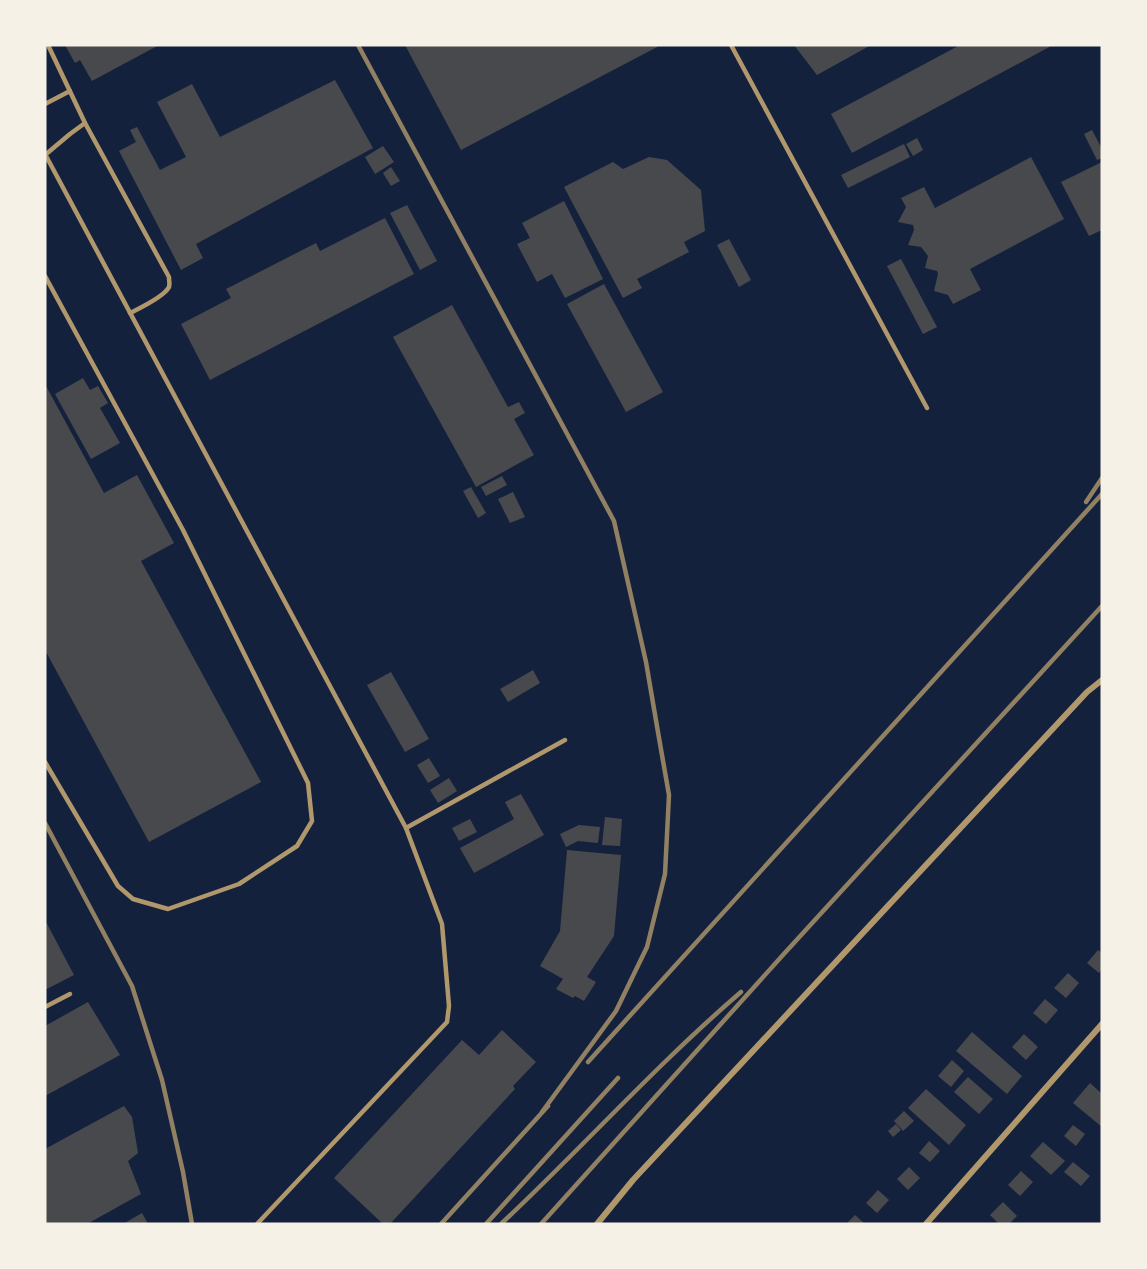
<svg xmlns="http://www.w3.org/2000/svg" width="1147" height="1269" viewBox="0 0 1147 1269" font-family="Montserrat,sans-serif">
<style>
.building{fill:#48494c}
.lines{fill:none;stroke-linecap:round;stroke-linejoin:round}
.service{stroke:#b1986c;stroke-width:4.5}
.minor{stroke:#b1986c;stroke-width:6}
.rail{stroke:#918062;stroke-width:4.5}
</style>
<rect width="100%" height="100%" fill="#14213d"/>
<!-- building -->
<g class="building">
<path d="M65,45H159L92,81L80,60L75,63Z"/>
<path d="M405,45H661L461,150Z"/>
<path d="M794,45H871L817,75Z"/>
<path d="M960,45H1053L852,153L831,114Z"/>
<path d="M335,80L373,148L196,244L203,258L181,270L119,151L136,142L130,130L137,127L160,170L186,157L157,102L192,84L220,137Z"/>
<path d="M1092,130L1102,149V158L1097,160L1084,134Z"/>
<path d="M917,138L923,150L913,156L906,144Z"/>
<path d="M904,144L910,157L848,188L841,175Z"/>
<path d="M383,146L394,162L375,174L365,157Z"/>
<path d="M649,157L667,160L701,190L705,231L684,242L689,252L637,279L642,288L623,298L564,187L613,162L623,169Z"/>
<path d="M1031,157L1064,219L970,269L981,290L953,304L948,295L934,291L938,274L937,271L925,268L928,256L921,247L908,245L914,230L913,225L898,222L906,207L901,198L924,187L935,208Z"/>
<path d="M1102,162V230L1089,236L1061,182Z"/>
<path d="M391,167L400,181L391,186L383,173Z"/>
<path d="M564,201L603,279L565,298L552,274L537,282L517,244L530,238L522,223Z"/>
<path d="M407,205L437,261L420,270L390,213Z"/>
<path d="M385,218L414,274L210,380L181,324L231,298L226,289L316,243L320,251Z"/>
<path d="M729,239L751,280L739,287L717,245Z"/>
<path d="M901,259L937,327L923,334L887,266Z"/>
<path d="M604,284L663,392L626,412L567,304Z"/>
<path d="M452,305L508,407L519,402L525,413L514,419L534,455L476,487L393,337Z"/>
<path d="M83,378L90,390L98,386L108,403L100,408L120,443L91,459L55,394Z"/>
<path d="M45,384L104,493L137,475L174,543L141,561L261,782L149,842L45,650Z"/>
<path d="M502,476L507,485L486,496L481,487Z"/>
<path d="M471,487L486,513L478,518L463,491Z"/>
<path d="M513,492L525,517L510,523L498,499Z"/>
<path d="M533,670L540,683L508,702L500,689Z"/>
<path d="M391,672L429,739L405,752L367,685Z"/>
<path d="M429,758L440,776L428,783L417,765Z"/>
<path d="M449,778L457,791L438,803L430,790Z"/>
<path d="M521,794L544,835L474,873L460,848L514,819L505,802Z"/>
<path d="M605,817L622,819L620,846L602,845Z"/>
<path d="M470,819L477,832L459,841L452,828Z"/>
<path d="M579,825L600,827L598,843L578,841L566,847L560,834Z"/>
<path d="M567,850L621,855L614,936L587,977L596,982L584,1001L575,996L573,998L556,989L563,979L540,966L560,931Z"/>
<path d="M45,920L74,975L45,990Z"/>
<path d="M1098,950L1102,953V969L1099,973L1087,963Z"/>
<path d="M1068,973L1079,983L1066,998L1054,988Z"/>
<path d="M1045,999L1058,1010L1046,1024L1033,1013Z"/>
<path d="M88,1002L120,1055L45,1096V1026Z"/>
<path d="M502,1030L536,1062L513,1086L515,1089L390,1224H383L334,1178L462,1040L479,1055Z"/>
<path d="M972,1032L1022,1076L1007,1094L956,1051Z"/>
<path d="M1024,1034L1038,1047L1026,1060L1012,1047Z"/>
<path d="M952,1060L964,1071L951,1087L938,1076Z"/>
<path d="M968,1077L993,1099L979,1114L954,1092Z"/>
<path d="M1090,1083L1102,1094V1127L1073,1103Z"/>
<path d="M926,1089L966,1125L949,1145L908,1108Z"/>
<path d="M124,1106L132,1117L138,1153L128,1161L141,1194L87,1224H45V1149Z"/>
<path d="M904,1111L914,1121L903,1131L894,1121Z"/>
<path d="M896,1124L901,1130L893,1137L888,1131Z"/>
<path d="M1073,1125L1085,1134L1076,1146L1064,1136Z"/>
<path d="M929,1141L940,1151L930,1162L919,1153Z"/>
<path d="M1043,1142L1065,1161L1051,1175L1030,1156Z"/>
<path d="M1073,1162L1090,1176L1081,1186L1064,1172Z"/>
<path d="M909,1167L920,1178L908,1190L897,1179Z"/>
<path d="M1021,1171L1033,1182L1020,1196L1008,1185Z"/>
<path d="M878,1190L889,1200L877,1213L866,1203Z"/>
<path d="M1003,1202L1017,1216L1009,1224H999L990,1215Z"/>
<path d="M142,1213L148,1224H123Z"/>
<path d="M855,1215L865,1224H846Z"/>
</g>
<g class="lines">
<!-- service -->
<g class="service">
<path d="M48,45L85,123L169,277C169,282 170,283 169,287C164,297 140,308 130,313"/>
<path d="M731,45L927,408"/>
<path d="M45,104L70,91"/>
<path d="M45,154L406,828L442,924L449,1006L447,1022L257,1224"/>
<path d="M45,155L70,134L85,123"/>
<path d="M45,276L183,530L308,783L312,821L297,846L239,884L168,909L133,899L118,886L45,762"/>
<path d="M406,828L565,740"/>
<path d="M45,1007L70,994"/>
</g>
<!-- minor -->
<g class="minor">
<path d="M597,1224L633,1180L1087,692L1102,680"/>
<path d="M926,1224L1102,1024"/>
</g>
<!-- rail -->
<g class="rail">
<path d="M358,45L614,521L646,662L659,738L669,795L665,874L647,947L616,1011L542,1112"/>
<path d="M1086,502L1102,478"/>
<path d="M45,823L132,986L162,1080L183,1172L192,1224"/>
<path d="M588,1062L1102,494"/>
<path d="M441,1224L548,1106"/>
<path d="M486,1224L618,1078"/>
<path d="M501,1224C582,1148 657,1064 741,992"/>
<path d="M541,1224L782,956L1102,606"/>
</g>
</g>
<!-- border -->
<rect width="1147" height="1269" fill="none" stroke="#f6f1e7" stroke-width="93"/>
</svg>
